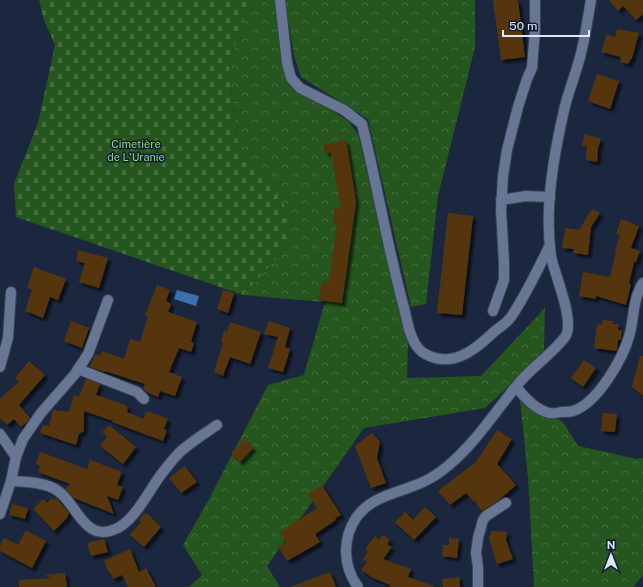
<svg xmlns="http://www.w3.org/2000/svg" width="643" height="587" viewBox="0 0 643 587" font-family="'Public Sans',sans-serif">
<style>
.forest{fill:url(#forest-crowns)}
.cemetery{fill:url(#cemetery-stones)}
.water{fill:#3a71b2}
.building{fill:#55360b;filter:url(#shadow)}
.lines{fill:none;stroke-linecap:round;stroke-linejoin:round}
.minor-casing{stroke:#3a4357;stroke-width:12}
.minor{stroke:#677693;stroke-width:10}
.labels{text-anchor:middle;stroke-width:3;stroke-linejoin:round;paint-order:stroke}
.park-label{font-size:11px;fill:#88d97d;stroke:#121d34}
</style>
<defs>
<pattern id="forest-crowns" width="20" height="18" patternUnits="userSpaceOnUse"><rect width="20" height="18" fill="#25561e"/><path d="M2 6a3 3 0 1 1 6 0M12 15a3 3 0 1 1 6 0" fill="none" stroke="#446e3f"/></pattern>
<pattern id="cemetery-stones" width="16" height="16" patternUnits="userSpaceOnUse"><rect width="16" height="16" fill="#25561e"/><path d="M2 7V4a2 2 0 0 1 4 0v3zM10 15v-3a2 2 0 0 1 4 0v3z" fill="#446e3f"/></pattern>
<filter id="shadow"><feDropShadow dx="3.5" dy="3.5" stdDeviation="1" flood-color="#0009"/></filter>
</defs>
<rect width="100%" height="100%" fill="#1b273f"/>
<!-- forest -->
<g class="forest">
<path d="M250,0H276L293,85L348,121L358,134L408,344L407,378L481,376L545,308L544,354L485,408L364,428L267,566L280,587H189L202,575L183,545L209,499L268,385L304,375L325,302L243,295L276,259L287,242L288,225L249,164L236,139L229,63Z"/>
<path d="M285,0H475V47L438,196L426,304L411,307L368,119L301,77L294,56Z"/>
<path d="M520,399L563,422L578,446L637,459L643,458V575L633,587H534L528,477Z"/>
</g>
<!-- cemetery -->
<path class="cemetery" d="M39,0H250L229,63L236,139L249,164L283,200L288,225L287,242L276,259L243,295L16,217L14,184L38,123L55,45L44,20Z"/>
<!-- water -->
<path class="water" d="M177,290L199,296L196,306L174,299Z"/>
<!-- building -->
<g class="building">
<path d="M493,0H518L525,57L501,60Z"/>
<path d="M609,0H643V14L636,20L623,6L618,11Z"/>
<path d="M617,29L639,33L632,58L628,64L620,62L621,57L601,52L607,34L615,37Z"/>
<path d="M597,74L619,81L610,109L588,101Z"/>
<path d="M585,134L601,139L598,148L597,162L586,160L587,147L582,145Z"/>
<path d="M346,140L356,202L342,303L318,300L322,281L329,282L337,222H333L334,208L341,209L331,153H325L323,145Z"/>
<path d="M592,209L600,213L591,227L588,255L573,253L574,249L562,248L565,228L579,230Z"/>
<path d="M448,213L473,216L462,315L437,313Z"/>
<path d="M621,219L639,226L631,248L640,251L636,262H634L629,284H631L626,305L596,296V299L579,296L583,272L610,277L616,251H615L620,235L616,234Z"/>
<path d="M78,250L108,258L99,288L79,282L85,263L76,261Z"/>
<path d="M34,267L66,279L58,300L50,297L43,318L25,311L32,290L27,288Z"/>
<path d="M157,285L170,290L166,301L171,304L168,312L197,322L191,342L194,343L191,352L179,348L169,372L182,377L175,396L160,391L158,397L147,392L143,389L145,384L105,371V372L90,367L95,354L100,356L102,351L124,359L130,339L140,342L148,316L145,315Z"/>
<path d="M223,290L234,293L228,313L217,309Z"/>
<path d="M603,320L613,321V324H619L618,330H622L621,340H618L617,351L594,348L597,324L602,325Z"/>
<path d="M71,321L89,328L82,348L64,341Z"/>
<path d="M269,321L290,328L285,347L290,349L283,372L268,368L278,337L264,334Z"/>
<path d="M230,322L261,332L250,364L230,357L223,376L214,372L223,343L221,342L224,331L227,332Z"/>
<path d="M640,356H643V396L632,387Z"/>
<path d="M584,360L596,368L583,387L571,378Z"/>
<path d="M29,361L45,375L19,405L30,418L27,422L21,427L14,419L7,425L0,418V399L19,382L15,378Z"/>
<path d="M86,379L100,384L96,395L126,405V406L128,407L127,412L144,419L146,412H150L168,419L164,429L167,430L163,441L112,422L113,421L84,411V431L79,434L76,445L40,433L43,425L49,426L53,410L69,412L74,395L79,397Z"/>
<path d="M603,413L617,414L615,432L601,431Z"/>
<path d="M109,425L136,447L123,464L100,446L107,437L102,432Z"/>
<path d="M497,430L512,439L497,464L516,485L499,500L482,511L477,505L475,499V503L466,493L450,505L438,491L476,462Z"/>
<path d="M372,433L380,442L377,458L386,483L371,488L355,446Z"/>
<path d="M244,439L253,448L240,462L231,453Z"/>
<path d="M40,452L87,469L90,460L122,472L117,485L123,487L118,500L107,496L114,514L74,498L65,489L70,484L38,472L40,466L36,464Z"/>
<path d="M185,466L197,482L181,493L169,478Z"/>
<path d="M322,485L341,515L335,518L336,520L315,534L320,542L287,561L278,546L286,542L280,532L317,508L308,494Z"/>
<path d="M52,498L54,500L56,498L69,513L67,518L54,531L33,509L43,499L47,503Z"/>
<path d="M12,504L28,508L25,519L9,515Z"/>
<path d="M425,507L436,517L414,540L395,522L405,512L413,520Z"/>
<path d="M145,513L147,515L148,514L161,527L144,547L130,535L141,522L139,520Z"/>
<path d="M26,530L46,541L32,568L0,551V546L4,538L18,545Z"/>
<path d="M491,531L507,532L506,540L513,559L497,564L489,539Z"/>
<path d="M383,535L390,540L387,544L392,547L383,559L411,569L408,577L434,586V587H390V585L373,578L361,570L367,562L363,559L368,552L365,549L375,536L379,540Z"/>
<path d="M449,538L459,539L457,558L442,556L443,545H449Z"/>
<path d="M104,539L108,552L91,556L87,543Z"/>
<path d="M130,549L139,572L146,568L156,587H128L122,575L113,579L111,574L108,571L104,561Z"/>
<path d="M330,572L336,587H293V586Z"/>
<path d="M65,573L67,587H19V580L51,578L45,575Z"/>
<path d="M459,577L460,587H443L442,579Z"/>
</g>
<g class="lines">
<defs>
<g id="minor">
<path d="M280,0L287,63L291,78L300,88L344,110L362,124C377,184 387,245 403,304C407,319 409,338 419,349C422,353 427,355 432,357C457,366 478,347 495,331C500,327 507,323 511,317C526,295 538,269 550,245"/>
<path d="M501,200L526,196L550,197"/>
<path d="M493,311L504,280V262L501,210L503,176L507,150L518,107L527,79L532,68L535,29V0"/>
<path d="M0,367L8,338L11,292"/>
<path d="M78,369L137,392L144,399"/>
<path d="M516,387C525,397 534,409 549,413C553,414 557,413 561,412C565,412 570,412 573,411C598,403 624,357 630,333C634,317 633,298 643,283"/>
<path d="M0,434L16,457"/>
<path d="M11,481C25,482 46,482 58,491C76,503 84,541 113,530C133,524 148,492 160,476C166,468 173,459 180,452C191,442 204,434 217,425"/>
<path d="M0,514L11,481L16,457L23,439L41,413L75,374L88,354L108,300"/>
<path d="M358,587C343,567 342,539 356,518C372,495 400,493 423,482C432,478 442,471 449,465C477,441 495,412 518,384C532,367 551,355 565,337C576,322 554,274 551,256C544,208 554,153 565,106C570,87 578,68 582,49C586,33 588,16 591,0"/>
<path d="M478,587V567L476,553L478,538L483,520L486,516L506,503"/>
</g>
</defs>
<!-- minor casing -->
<use href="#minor" class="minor-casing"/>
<!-- minor -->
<use href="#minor" class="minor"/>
</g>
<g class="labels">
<!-- park labels -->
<g class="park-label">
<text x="136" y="148">Cimetière<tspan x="136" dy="13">de L'Uranie</tspan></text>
</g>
</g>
<!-- north arrow -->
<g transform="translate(611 555)" stroke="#121d34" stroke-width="3" paint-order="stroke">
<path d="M0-3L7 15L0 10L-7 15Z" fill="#dee7f7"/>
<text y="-6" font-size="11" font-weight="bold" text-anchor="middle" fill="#dee7f7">N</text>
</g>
<!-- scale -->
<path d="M503 30v6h86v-6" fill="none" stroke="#dee7f7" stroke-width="2"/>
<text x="509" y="30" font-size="12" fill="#dee7f7" stroke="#121d34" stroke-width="3" paint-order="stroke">50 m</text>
</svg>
